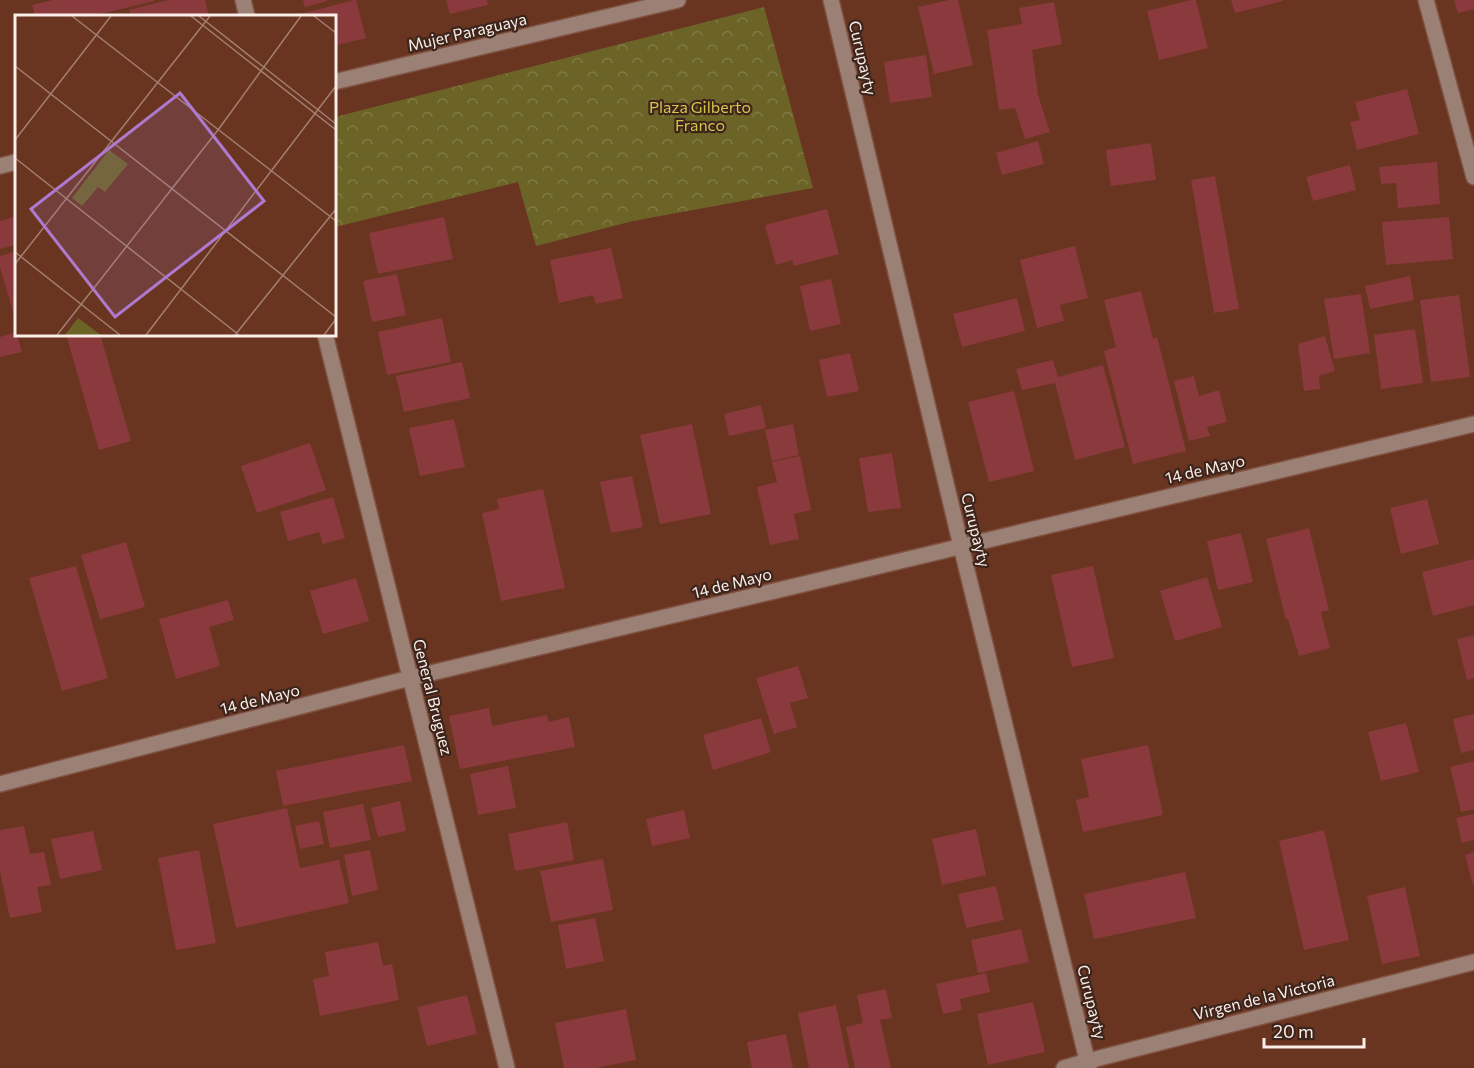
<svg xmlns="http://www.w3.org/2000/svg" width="1474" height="1068" viewBox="0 0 1474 1068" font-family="Commissioner,sans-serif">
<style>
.park{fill:url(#park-crowns)}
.building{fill:#8a3a3c}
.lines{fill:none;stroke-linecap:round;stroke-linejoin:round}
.minor-casing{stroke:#805241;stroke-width:18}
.minor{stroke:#9b8076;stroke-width:15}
.labels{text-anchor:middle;stroke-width:4.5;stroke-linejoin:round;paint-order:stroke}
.street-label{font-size:16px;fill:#fbede8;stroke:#3d251c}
.park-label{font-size:16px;fill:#d6c54c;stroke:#3d251c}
.inset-road{fill:none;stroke:#a37f71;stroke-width:1.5}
.view{fill:#ae79cf;fill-opacity:0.15;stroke:#ae79cf;stroke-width:3}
.inset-edge{fill:none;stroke:#fbede8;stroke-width:3}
</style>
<defs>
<pattern id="park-crowns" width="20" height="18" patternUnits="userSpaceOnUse" patternTransform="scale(1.5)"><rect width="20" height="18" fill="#6c6327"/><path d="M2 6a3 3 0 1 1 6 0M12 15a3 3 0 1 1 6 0" fill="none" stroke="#827a46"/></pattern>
</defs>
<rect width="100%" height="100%" fill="#693521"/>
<!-- park -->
<path class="park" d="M764,7L813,188L633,221L536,246L518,182L335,227V117Z"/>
<!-- building -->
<g class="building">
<path d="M53,0H154V1L92,16H35L32,5Z"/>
<path d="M168,0H205L209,16H131L129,10Z"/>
<path d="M303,0H327V1L305,7Z"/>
<path d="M354,0H356L366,38L334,46V16H293Z"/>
<path d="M446,0H487L488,5L450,14Z"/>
<path d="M949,0H958L973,65L934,74L918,7Z"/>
<path d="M1191,0H1196L1208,48L1159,60L1147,11Z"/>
<path d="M1231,0H1283V1L1235,13Z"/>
<path d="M1454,0H1474V9L1458,13Z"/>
<path d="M1054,2L1062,44L1032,50L1038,95L1050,132L1025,139L1015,108L999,110L987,30L1022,24L1019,8Z"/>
<path d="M926,55L932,97L890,103L884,62Z"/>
<path d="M1407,89L1419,134L1357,150L1350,122L1360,120L1355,102Z"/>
<path d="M1038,141L1044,164L1002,175L996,153Z"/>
<path d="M1151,143L1156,180L1111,186L1106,150Z"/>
<path d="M1437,162L1440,204L1398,208L1396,183L1381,184L1379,167Z"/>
<path d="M1350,165L1356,190L1313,201L1306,177Z"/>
<path d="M1215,176L1239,309L1214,313L1191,180Z"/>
<path d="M827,209L839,254L794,266L792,260L776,265L765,225Z"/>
<path d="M16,216V245L0,249V221Z"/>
<path d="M444,217L453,259L378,274L369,233Z"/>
<path d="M1449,217L1453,259L1386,265L1382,222Z"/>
<path d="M1075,246L1088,298L1060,305L1064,321L1037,328L1020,260Z"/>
<path d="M611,248L623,298L596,304L593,295L559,303L550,260Z"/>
<path d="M16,251V322L0,267V256Z"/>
<path d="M397,274L406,315L372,322L363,281Z"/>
<path d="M1410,276L1414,300L1370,309L1365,286Z"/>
<path d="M831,279L841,324L810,331L800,286Z"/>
<path d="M1141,291L1153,339L1157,337L1186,451L1133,464L1104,351L1116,347L1104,300Z"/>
<path d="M1361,294L1370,353L1334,359L1324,299Z"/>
<path d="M1459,295L1470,377L1431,382L1420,300Z"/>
<path d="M1017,298L1025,331L962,347L953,314Z"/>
<path d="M442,318L451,362L387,375L378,332Z"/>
<path d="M1415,329L1423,383L1381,389L1374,335Z"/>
<path d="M16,332L22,352L0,357V337Z"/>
<path d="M66,334H100L131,441L99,450Z"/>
<path d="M1325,336L1335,371L1319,376L1320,389L1304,391L1298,344Z"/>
<path d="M850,353L859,391L827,397L819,360Z"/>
<path d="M1053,360L1058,377L1103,365L1125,447L1075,460L1055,383L1022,390L1016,369Z"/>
<path d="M462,362L470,398L404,412L396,376Z"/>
<path d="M1194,376L1199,396L1219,390L1227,422L1207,427L1210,436L1189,441L1174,381Z"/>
<path d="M1014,391L1034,471L989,482L968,402Z"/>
<path d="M761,405L766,428L729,436L724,414Z"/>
<path d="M454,419L465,467L420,476L409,428Z"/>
<path d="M692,424L711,514L660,524L640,435Z"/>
<path d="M793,424L799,455L772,461L765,430Z"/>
<path d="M310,443L326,490L257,513L241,466Z"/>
<path d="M892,453L901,508L868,512L859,458Z"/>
<path d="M800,456L811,510L794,514L799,539L770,545L757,487L777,482L772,462Z"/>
<path d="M632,476L643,527L611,533L600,482Z"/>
<path d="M543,489L565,588L501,601L482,513L499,509L497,499Z"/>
<path d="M333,497L345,538L323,544L319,532L288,541L280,512Z"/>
<path d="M1427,499L1439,544L1401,554L1390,508Z"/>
<path d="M1309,528L1329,610L1321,612L1330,648L1299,656L1288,619L1286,620L1266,539Z"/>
<path d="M1241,533L1253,582L1218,590L1207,541Z"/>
<path d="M126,542L145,607L100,619L81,555Z"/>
<path d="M1474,559V605L1433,616L1422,572Z"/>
<path d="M76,566L108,678L62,691L29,578Z"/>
<path d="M1093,566L1114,658L1072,667L1051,575Z"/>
<path d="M1207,577L1222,627L1175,641L1160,591Z"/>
<path d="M356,578L369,621L323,634L310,591Z"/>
<path d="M228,600L234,620L209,627L220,666L176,679L159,619Z"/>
<path d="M1474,635V678L1467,680L1457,639Z"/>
<path d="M798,666L808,698L790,703L797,727L774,734L756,678Z"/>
<path d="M489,708L492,726L547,715L548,722L569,717L575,747L460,769L449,716Z"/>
<path d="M1474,714V750L1461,753L1453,719Z"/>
<path d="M761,718L771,752L713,770L703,735Z"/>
<path d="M1406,723L1419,772L1381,781L1368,732Z"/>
<path d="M404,745L412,781L283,806L276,771Z"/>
<path d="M1148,745L1163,815L1083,832L1076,800L1089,797L1081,759Z"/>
<path d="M1474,761V809L1461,812L1450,767Z"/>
<path d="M508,766L516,808L478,815L470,774Z"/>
<path d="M400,801L406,831L378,837L371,808Z"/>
<path d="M363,804L371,840L330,848L323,812Z"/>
<path d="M287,808L300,868L339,860L349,903L236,928L213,824Z"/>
<path d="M684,810L690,838L652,846L646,819Z"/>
<path d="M1474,814V840L1462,843L1456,818Z"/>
<path d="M319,821L324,844L300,849L295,826Z"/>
<path d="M567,822L574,860L515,871L508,834Z"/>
<path d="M24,826L30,854L44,852L51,885L37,887L42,912L10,918L0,871V830Z"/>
<path d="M976,829L986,875L942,885L932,839Z"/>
<path d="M1324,830L1349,940L1304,950L1279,841Z"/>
<path d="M93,831L102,870L60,879L51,839Z"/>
<path d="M199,850L216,943L176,950L158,858Z"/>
<path d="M370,850L378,890L352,896L344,855Z"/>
<path d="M1474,852V885H1473L1465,855Z"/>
<path d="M603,859L613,910L551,922L540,871Z"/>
<path d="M1185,872L1196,918L1094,939L1084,894Z"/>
<path d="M996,886L1004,920L966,928L958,894Z"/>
<path d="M1405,887L1420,956L1382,964L1367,896Z"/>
<path d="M595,918L604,961L566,969L558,925Z"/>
<path d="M1021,929L1029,962L978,973L971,940Z"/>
<path d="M378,942L383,966L392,964L399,1000L320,1016L313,979L329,976L325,952Z"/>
<path d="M986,973L990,992L960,999L962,1010L943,1014L936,984Z"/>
<path d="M886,989L892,1018L880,1020L891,1068H855L846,1027L863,1023L857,995Z"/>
<path d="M467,995L477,1034L427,1046L417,1007Z"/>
<path d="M1033,1002L1045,1052L988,1065L977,1014Z"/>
<path d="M836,1005L849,1068H809L798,1013Z"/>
<path d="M626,1009L636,1060L596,1068H564L555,1023Z"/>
<path d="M786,1034L793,1068H752L747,1042Z"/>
</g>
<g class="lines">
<defs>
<g id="minor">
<path d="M243,0L247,16"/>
<path d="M831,0L961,546L1089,1068"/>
<path d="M1426,0L1474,177"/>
<path d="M334,82L678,0"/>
<path d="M0,166L16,162"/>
<path d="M325,334L507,1068"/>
<path d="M0,784L410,678L1474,424"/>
<path d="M1064,1068L1088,1061L1474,962"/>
</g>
</defs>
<!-- minor casing -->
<use href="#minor" class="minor-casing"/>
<!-- minor -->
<use href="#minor" class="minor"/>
</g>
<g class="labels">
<!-- street labels -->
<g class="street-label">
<text transform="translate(467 32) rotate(-13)" y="6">Mujer Paraguaya</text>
<text transform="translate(863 58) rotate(77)" y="6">Curupayty</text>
<text transform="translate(1205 469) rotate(-13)" y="6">14 de Mayo</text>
<text transform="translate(976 530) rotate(76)" y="6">Curupayty</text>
<text transform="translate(732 583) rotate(-14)" y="6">14 de Mayo</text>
<text transform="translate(433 697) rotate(76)" y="6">General Bruguez</text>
<text transform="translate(260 699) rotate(-14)" y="6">14 de Mayo</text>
<text transform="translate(1264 997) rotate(-14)" y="6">Virgen de la Victoria</text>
<text transform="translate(1092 1002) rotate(76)" y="6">Curupayty</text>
</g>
<!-- park labels -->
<g class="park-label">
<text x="700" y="113">Plaza Gilberto<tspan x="700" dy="18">Franco</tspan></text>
</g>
</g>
<!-- overview -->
<g transform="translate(15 15)">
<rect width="321" height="321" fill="#693521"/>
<path d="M63,303L86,320H50Z" fill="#6c6327"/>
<path d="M94,135L113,149L90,177L83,172L67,191L57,183Z" fill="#6c6327"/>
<path class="inset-road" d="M57,1L321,206M176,1L321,115M184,1L321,109M299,1L321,18M0,51L321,302M0,125L96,1M0,143L224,320M0,237L105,320M0,249L195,1M42,320L203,115L286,1M131,320L321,71M220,320L321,194M309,320L321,304"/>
<path class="view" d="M165,78L249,186L100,302L16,194Z"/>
<rect width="321" height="321" class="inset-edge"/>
</g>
<!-- scale -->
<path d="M1264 1038v9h100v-9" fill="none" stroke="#fbede8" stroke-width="3"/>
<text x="1273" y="1038" font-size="18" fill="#fbede8" stroke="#3d251c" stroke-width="4.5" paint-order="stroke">20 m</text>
</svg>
